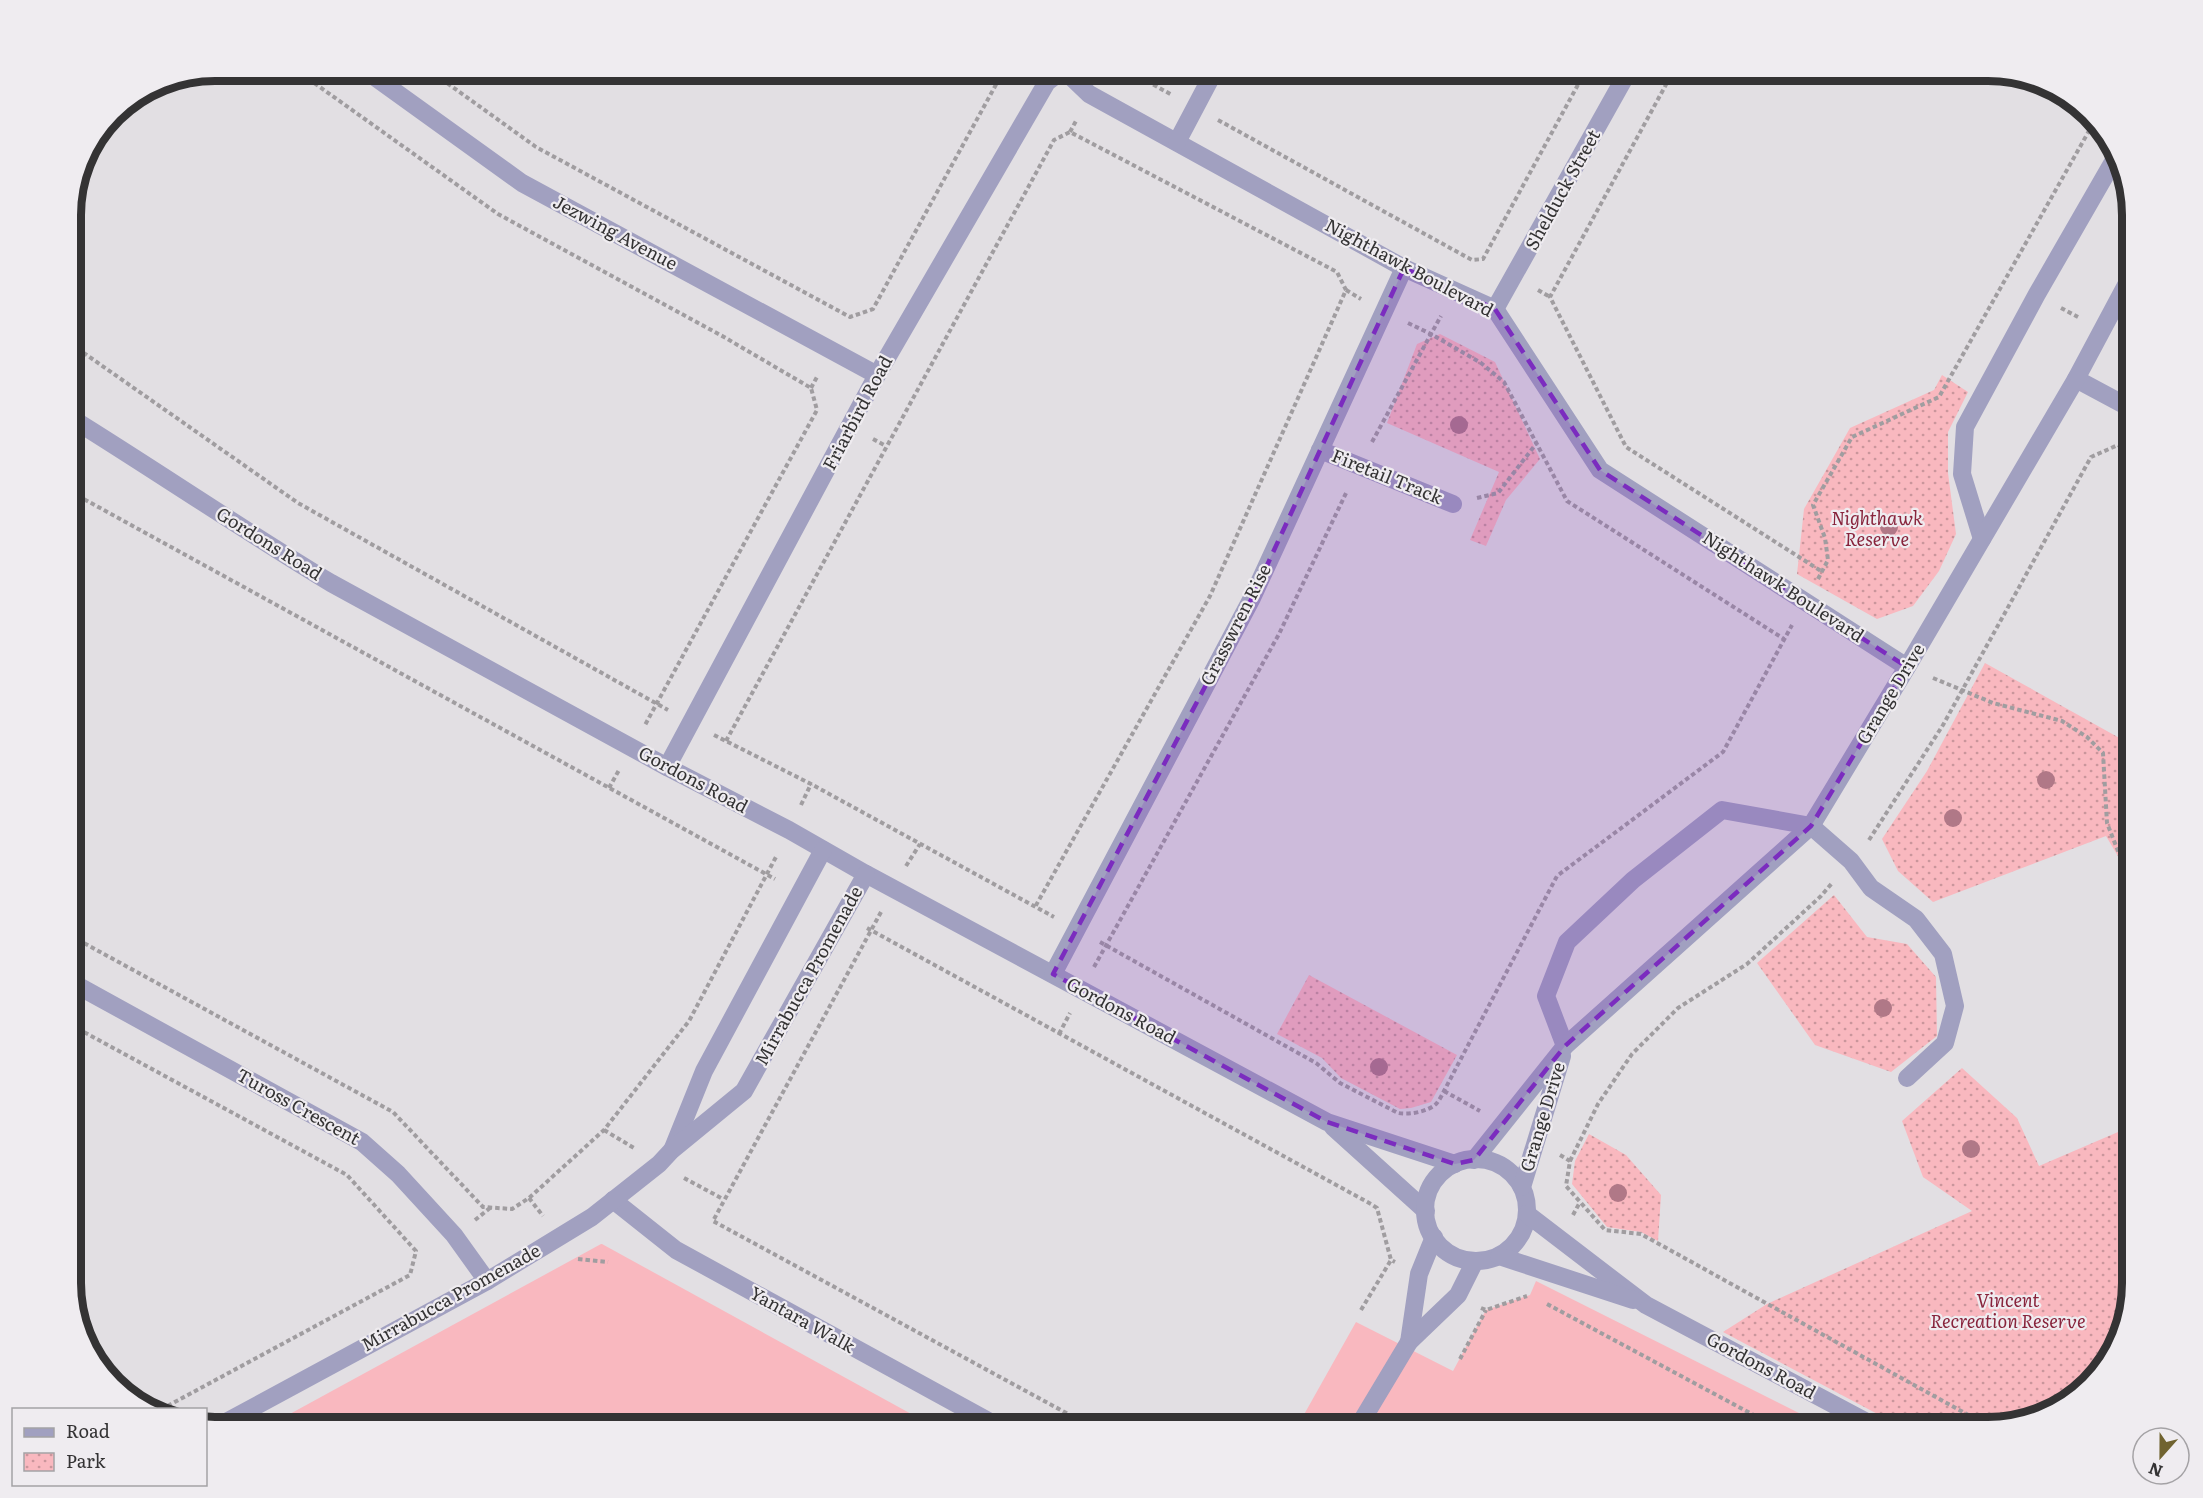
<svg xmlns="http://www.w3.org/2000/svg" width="2203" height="1498" viewBox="0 0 2203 1498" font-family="Literata,serif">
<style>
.grass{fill:#f9b8bf}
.park{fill:url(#park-dots)}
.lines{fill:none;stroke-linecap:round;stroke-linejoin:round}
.path{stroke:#a09da0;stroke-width:4;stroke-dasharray:4.5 3;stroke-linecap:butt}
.minor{stroke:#a1a0c0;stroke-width:18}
.tree{fill:#b07887}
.marked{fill:#7b2cbf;fill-opacity:0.2;stroke:#7b2cbf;stroke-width:4.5;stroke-dasharray:12 8;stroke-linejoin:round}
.labels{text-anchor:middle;stroke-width:4.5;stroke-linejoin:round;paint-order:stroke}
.street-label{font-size:18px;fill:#343334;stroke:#efecf0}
.park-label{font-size:18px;font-style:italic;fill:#88243c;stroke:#efecf0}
.rim{fill:none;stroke:#343334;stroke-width:8}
</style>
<defs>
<pattern id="park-dots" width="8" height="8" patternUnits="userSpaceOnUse" patternTransform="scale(1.5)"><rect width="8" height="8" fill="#f9b8bf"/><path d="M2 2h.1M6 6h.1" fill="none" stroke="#ca969c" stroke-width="1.8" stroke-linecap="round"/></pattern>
</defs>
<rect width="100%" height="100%" fill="#e2dfe3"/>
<!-- grass -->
<g class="grass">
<path d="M602,1244L935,1427H266L601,1244Z"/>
<path d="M1536,1281L1827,1427H1297L1356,1322L1453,1371L1486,1310L1530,1295Z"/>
</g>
<!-- park -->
<g class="park">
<path d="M1440,334L1495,362L1540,459L1506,500L1486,546L1470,540L1499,472L1387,423L1417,344Z"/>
<path d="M1942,375L1968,392L1948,432V473L1956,534L1939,571L1913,606L1877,619L1797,574L1804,509L1850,428L1934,390Z"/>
<path d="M1985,663L2132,745V880L2106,836L1933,902L1898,871L1882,839L1927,771Z"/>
<path d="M1834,895L1867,937L1907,944L1936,977L1937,1036L1891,1072L1815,1045L1757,963Z"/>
<path d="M1309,975L1457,1055L1431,1102L1411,1108L1400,1109L1341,1078L1322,1058L1277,1034Z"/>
<path d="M1962,1068L2017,1118L2039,1166L2132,1126V1284L2108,1364L2060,1408L1989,1427H1902L1723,1332L1767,1304L1972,1211L1923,1177L1902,1121Z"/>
<path d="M1589,1134L1626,1155L1661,1195L1658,1241L1641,1232L1607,1227L1572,1184L1575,1161Z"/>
</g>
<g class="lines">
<!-- path -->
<g class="path">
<path d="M296,70L498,214L724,337L811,388L817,410L645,725"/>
<path d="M429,70L536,147L850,317L873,309L1004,70"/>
<path d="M1127,70L1172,95"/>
<path d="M1674,70L1550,297L1626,447L1821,571"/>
<path d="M1218,120L1472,260L1483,259L1586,70"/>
<path d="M1070,132L1077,119"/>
<path d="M1346,290L1361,299"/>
<path d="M1538,290L1550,297"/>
<path d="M2061,308L2078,317"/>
<path d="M1408,323L1431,334L1441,316"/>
<path d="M71,344L298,503L668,710"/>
<path d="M811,388L818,375"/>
<path d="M873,439L886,446"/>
<path d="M1372,442L1431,334L1481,363L1504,382L1567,501L1784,639"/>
<path d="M71,492L775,879"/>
<path d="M1477,498L1498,493L1536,444"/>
<path d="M1818,579L1828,560L1825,538L1813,505L1852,437L1939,397L2094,122"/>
<path d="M1933,678L1993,703L2062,721L2087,737L2103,753L2107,823L2120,856L2132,872"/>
<path d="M714,735L811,784L1054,917"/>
<path d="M726,741L1054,140L1070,132L1337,272L1346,290L1210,596L1035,907"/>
<path d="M609,788L619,770"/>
<path d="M801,805L811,784"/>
<path d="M1869,840L1943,725L2091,457L2118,445L2132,453"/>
<path d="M906,866L920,844"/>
<path d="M881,912L713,1221L1092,1427"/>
<path d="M867,928L1371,1204L1377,1208L1391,1260L1395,1262"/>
<path d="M71,936L393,1112L483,1207L512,1209L529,1198L604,1130L689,1021L777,855"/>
<path d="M1100,942L1316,1063L1340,1083L1398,1113C1409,1115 1427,1112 1436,1104C1439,1101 1442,1095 1444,1091L1557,876L1723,752L1792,625"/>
<path d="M1094,967L1279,634L1347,491"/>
<path d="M71,1025L347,1175L416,1251L410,1275L160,1410"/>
<path d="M1059,1034L1070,1013"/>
<path d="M1444,1091L1480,1111"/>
<path d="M604,1130L634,1148"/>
<path d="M1560,1155L1570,1161L1566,1186L1605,1230L1641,1234L1990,1427"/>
<path d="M1570,1161L1598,1104L1632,1054L1678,1008L1747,964L1821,896L1833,882"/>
<path d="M684,1178L723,1199"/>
<path d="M529,1198L543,1216"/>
<path d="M1573,1215L1580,1202"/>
<path d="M475,1220L490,1208"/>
<path d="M578,1259L608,1262"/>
<path d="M1547,1304L1776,1427"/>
<path d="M1481,1308L1486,1310L1527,1296"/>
<path d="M1361,1310L1391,1260"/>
<path d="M1460,1359L1486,1310"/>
</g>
<!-- minor -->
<g class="minor">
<path d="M365,70L522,183L877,375"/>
<path d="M1064,70L1089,94L1404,268L1495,309L1600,470L1907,667"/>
<path d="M1177,142L1215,70"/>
<path d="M1495,309L1629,70"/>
<path d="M2076,379L2132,409"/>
<path d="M71,418C158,472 243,530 331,583L667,767L789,830L866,874L1327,1122L1455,1164"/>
<path d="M1320,450L1453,504"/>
<path d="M1982,539L1962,474L1965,427L2037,294L2117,155"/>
<path d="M667,767L877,375L1047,82L1063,70"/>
<path d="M1811,826L1851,861L1871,888L1916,919L1943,954L1955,1006L1945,1043L1907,1078"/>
<path d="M1053,974L1252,598L1404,268"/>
<path d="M71,982L362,1142L398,1174L454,1235L487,1281"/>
<path d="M1565,1046L1546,996L1567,942L1633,880L1722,810L1811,826"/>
<path d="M1333,1127L1426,1211"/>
<path d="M673,1148L704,1071L823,850"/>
<circle cx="1476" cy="1210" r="51"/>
<path d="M1474,1160L1565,1046L1811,826L1907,667L2076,379L2132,274"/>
<path d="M1522,1187L1562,1056"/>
<path d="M613,1200L676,1250L999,1427"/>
<path d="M1527,1214L1646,1305L1876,1427"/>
<path d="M1499,1256L1633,1300"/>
<path d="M1409,1342L1419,1274L1434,1237"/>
<path d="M217,1427L487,1281L592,1217L659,1164L672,1150L744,1091L866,874"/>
<path d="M1358,1427L1409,1342L1458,1295L1475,1261"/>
</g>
</g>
<!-- trees -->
<g class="tree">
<circle cx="1459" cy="425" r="9"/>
<circle cx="1889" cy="527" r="9"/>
<circle cx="2046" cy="780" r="9"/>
<circle cx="1953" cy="818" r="9"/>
<circle cx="1883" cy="1008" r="9"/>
<circle cx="1379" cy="1067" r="9"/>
<circle cx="1971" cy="1149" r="9"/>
<circle cx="1618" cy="1193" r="9"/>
</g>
<!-- marked area -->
<path class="marked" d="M1404,268L1495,309L1600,470L1907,667L1811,826L1565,1046L1474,1160L1455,1164L1327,1122L1053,974L1252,598Z"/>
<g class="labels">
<!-- street labels -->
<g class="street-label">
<text transform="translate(1563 190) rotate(-61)" y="6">Shelduck Street</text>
<text transform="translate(615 233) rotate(28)" y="6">Jezwing Avenue</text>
<text transform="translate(1409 268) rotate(28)" y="6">Nighthawk Boulevard</text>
<text transform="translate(858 413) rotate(-62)" y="6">Friarbird Road</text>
<text transform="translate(1387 477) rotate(22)" y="6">Firetail Track</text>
<text transform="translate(269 544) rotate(32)" y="6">Gordons Road</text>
<text transform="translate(1783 587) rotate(33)" y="6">Nighthawk Boulevard</text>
<text transform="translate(1236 625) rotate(-63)" y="6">Grasswren Rise</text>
<text transform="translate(1891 694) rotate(-59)" y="6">Grange Drive</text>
<text transform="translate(693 780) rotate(28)" y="6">Gordons Road</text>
<text transform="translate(809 976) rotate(-61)" y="6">Mirrabucca Promenade</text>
<text transform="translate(1121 1011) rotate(28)" y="6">Gordons Road</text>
<text transform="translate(298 1107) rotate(29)" y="6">Tuross Crescent</text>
<text transform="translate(1543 1117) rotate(-73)" y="6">Grange Drive</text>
<text transform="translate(451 1298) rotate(-29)" y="6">Mirrabucca Promenade</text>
<text transform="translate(802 1320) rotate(29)" y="6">Yantara Walk</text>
<text transform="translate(1761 1366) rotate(28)" y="6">Gordons Road</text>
</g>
<!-- park labels -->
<g class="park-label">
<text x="1877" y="525">Nighthawk<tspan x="1877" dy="21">Reserve</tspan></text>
<text x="2008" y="1307">Vincent<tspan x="2008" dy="21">Recreation Reserve</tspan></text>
</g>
</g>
<!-- crop -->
<path d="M0 0H2203V1498H0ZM215 81H1988A134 134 0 0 1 2122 215V1283A134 134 0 0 1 1988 1417H215A134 134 0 0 1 81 1283V215A134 134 0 0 1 215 81Z" fill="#efecf0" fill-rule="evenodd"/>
<path class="rim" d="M215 81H1988A134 134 0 0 1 2122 215V1283A134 134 0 0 1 1988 1417H215A134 134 0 0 1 81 1283V215A134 134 0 0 1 215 81Z"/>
<!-- legend -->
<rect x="12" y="1408" width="195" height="78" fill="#efecf0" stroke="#a4a2a5" stroke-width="1.5"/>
<rect x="24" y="1428" width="30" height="9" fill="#a1a0c0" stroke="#a4a2a5" stroke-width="1.5"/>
<text x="66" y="1438" font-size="18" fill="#343334">Road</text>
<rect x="24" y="1453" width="30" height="18" fill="url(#park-dots)" stroke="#a4a2a5" stroke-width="1.5"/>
<text x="66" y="1468" font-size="18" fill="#343334">Park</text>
<!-- north arrow -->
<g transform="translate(2161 1456) rotate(201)"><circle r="28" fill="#efecf0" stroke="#a4a2a5" stroke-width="1.5"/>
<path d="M0-4.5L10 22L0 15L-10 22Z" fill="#706330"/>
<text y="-9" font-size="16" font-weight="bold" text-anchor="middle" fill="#343334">N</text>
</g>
</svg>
